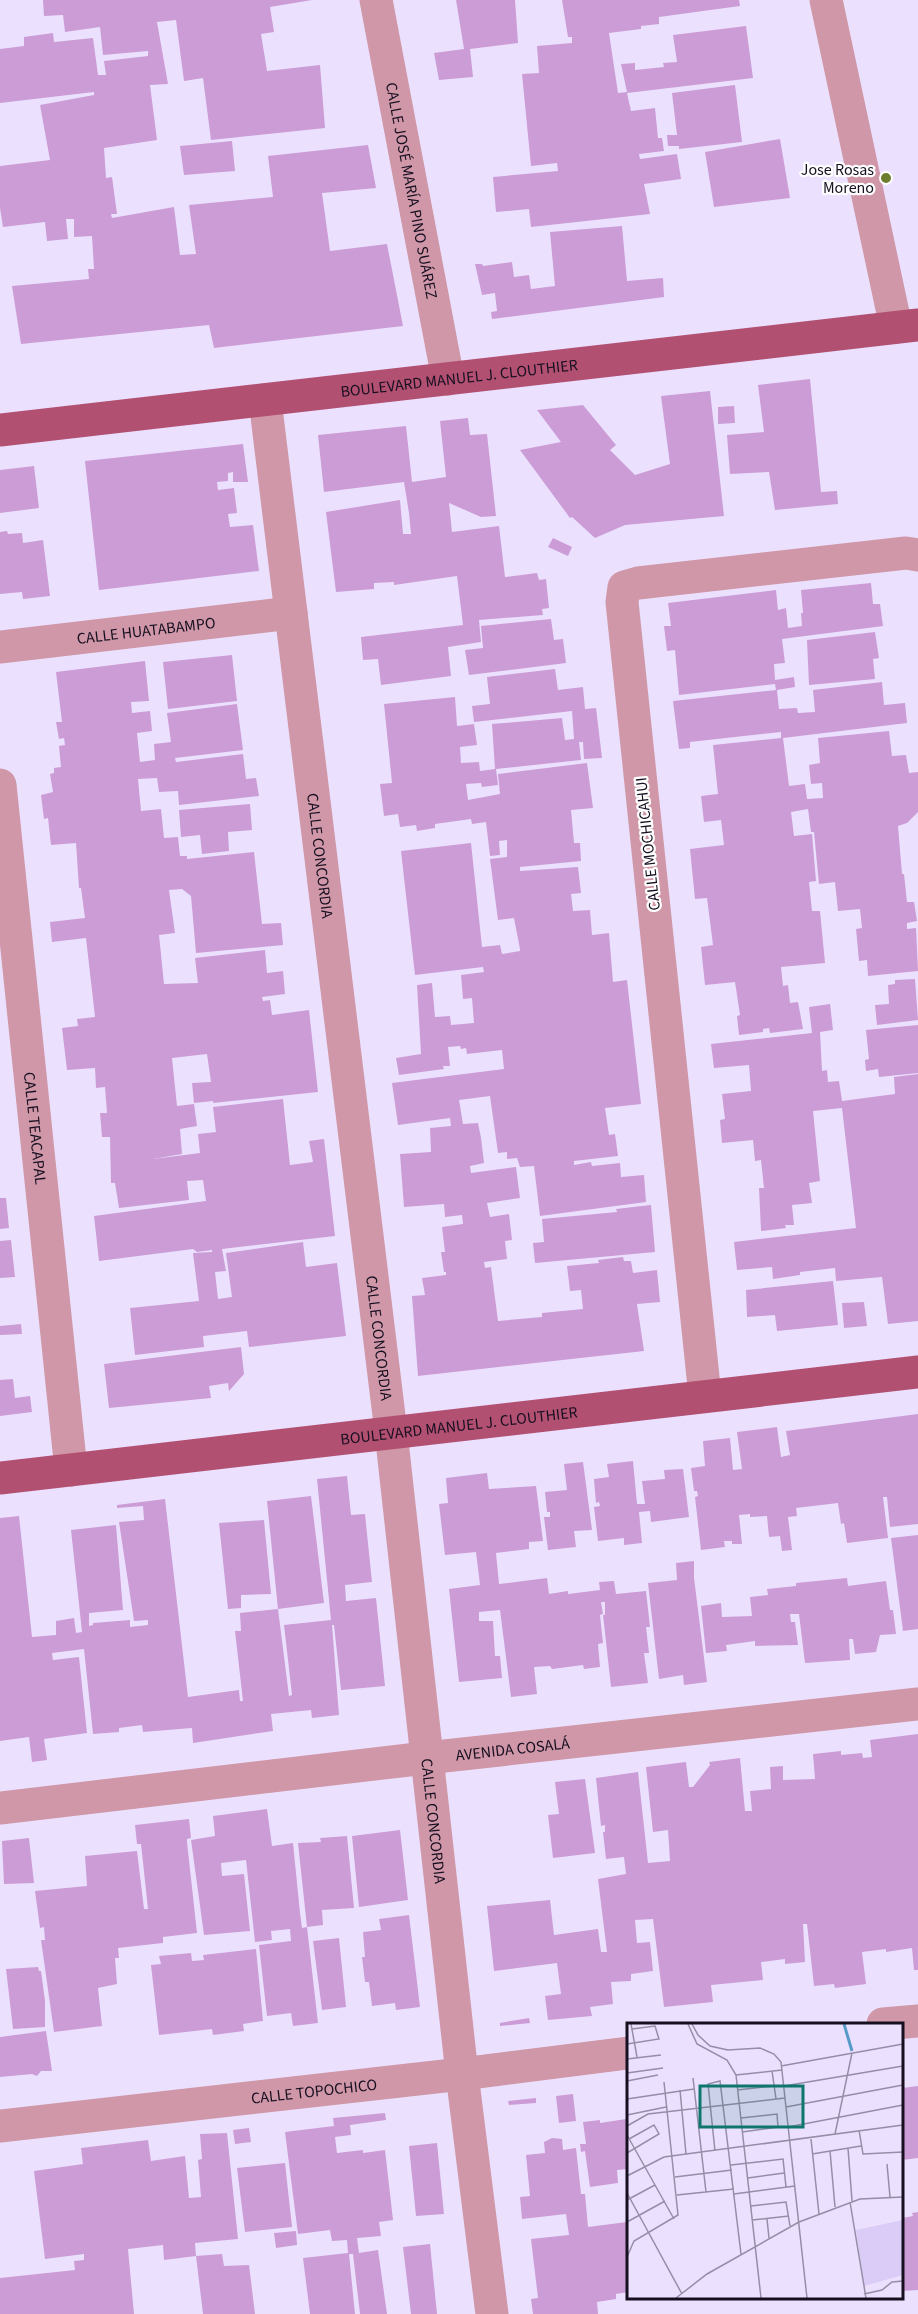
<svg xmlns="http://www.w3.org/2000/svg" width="918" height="2314" viewBox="0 0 918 2314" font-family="'Source Sans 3',sans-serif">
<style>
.building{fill:#cc9cd6}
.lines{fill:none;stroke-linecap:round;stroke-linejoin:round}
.minor{stroke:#cf97a7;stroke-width:33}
.major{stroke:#b25072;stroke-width:33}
.poi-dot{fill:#6c7d2d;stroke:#fff;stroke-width:2}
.labels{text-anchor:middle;stroke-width:4.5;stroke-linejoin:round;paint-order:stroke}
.poi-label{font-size:16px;fill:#160f20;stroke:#fff;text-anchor:end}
.street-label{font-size:16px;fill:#160f20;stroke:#fff}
.inset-river{fill:none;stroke:#589bc8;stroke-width:3}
.inset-road{fill:none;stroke:#968da6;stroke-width:1.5}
.view{fill:#0f766e;fill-opacity:0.15;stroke:#0f766e;stroke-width:3}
.inset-edge{fill:none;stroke:#160f20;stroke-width:3}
</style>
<rect width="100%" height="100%" fill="#ebe1ff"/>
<!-- building -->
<g class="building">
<path d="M43,0H312L270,7L274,32L261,34L267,71L320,65L325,128L211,140L203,78L184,81L176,20L157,22L168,84L150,85L157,140L104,148L106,178L112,177L117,214H111L112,218L174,207L180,255L196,254L189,205L273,197L268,156L368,145L376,188L322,193L330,251L387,244L403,326L214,348L209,325L21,344L12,286L89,279L88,269H94L92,236L74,237V219H66L68,239L47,241L45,222L3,227L0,208V166L50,160L40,105L94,95V92L0,103V49L24,46V37L53,33L54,42L93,38L98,75H106L104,61L148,56V51L103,55L100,27L65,32L63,15L44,16Z"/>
<path d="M456,0H515L518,43L470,49L473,77L439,80L434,53L464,49Z"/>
<path d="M562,0H739L740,6L659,17V24L641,26V29L609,33L618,93L627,92L621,64L635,63V70L664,67L663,63L677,62L673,35L746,26L753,78L627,93L631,111L655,108L658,138H662L664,151L639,154L640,159L677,154L681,179L644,184L650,214L531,227L529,209L496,212L493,177L558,171L557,163L531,166L522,74L539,73L537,46L572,43V37H568Z"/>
<path d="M735,85L742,142L679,149V146H668L667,135H677L672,93Z"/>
<path d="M780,139L790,198L714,207L705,152Z"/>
<path d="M232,141L235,171L184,175L180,146Z"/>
<path d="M622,226L627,281L663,278L664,297L492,319L491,312L497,311L495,293L482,295L475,264H482L483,266L512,262L514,277L529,275L531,289L555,286L550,232Z"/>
<path d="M810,379L821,492L837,491L838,504L775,510L769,472L730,474L727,435L764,432L758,385Z"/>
<path d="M710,391L724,516L625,525L595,538L572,517L570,518L520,450L561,442L537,410L583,405L616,445L610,450L635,475L670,464L661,396Z"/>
<path d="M734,406L735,423L718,424V407Z"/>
<path d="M468,418L470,435L487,434L496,516L481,517L449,503L452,532L499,526L505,577L537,573L539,580L546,579L549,608L542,609L543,615L479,620L481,642L448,647L451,676L381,685L378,659L363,660L361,637L463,625L457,576L394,585V582L374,583V589L336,592L326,512L400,500L403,534H411L409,513L404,482L324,492L318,435L406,426L412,482L446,477L440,421Z"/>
<path d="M243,444L248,482H233V472L228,473V481L217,482L218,490L234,488L237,513L228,514L230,527L253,525L259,571L99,590L85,461Z"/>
<path d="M34,466L39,508L0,513V470Z"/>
<path d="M7,531L8,534L22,533L23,543L43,540L50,596L23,599L22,592L0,594V532Z"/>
<path d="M553,538L572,547L568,556L548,547Z"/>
<path d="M871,583L873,604H880L883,626L782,639L785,663L774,664L775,680L794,677L795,687L777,690L779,709L797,708L798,713L815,712L813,690L882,682L884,705L905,703L907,723L783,738L789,786L805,784L807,799L823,798L822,783L811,784L809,765L820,763L818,738L889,731L892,756L906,755L909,773L918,772V812L907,823L898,826L902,874H904L907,902H914L917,921L907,923V929L916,928L918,971L868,976L867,960L859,961L856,929L862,928L860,909L838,911L835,882L819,884L814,832H811L808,809L791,812L794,836L812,834L816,881L809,882L812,911H820L825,963L781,967L783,986L788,985L790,1003L798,1002L803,1029L770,1033L769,1028L763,1029V1032L739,1035L737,1016L740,1015L735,982L705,985L701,947L713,945L707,898L695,899L690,849L724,845L721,820L704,822L701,796L718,794L713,745L781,738V732L690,742V748L679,749L673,701L776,690L775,684L679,695L675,650L667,651L664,626H671L668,603L776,590L778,610L786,608L788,628L802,626L801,613H803L801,590Z"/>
<path d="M551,619L554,640L563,639L566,663L469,675L465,650L483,648L481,626Z"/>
<path d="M875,632L879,658L873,659L875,679L809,685L807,640Z"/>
<path d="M232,655L237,701L168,709L163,662Z"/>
<path d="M145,661L149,701L131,702L132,713L150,711L152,731L137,733L140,762L155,760L154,744L171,742L167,713L237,704L243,750L175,758L176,762L243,754L246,779L256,778L259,796L179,805L178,791L159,792L157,778L138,779L141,811L161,809L164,838L178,837L180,856H187V859L254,852L262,924L281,923L283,945L196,953L191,896L182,889L169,890L175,933L159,935L164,984L198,983L195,958L265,950L267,973L283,971L285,994L262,997L263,1001L270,1000L272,1015L309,1010L318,1092L213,1103V1101L194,1103L192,1083L211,1082L207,1054L172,1058L177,1106L194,1104L197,1126L180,1129L182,1154L153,1159L200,1153L198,1134L216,1132L213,1107L283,1099L290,1165L313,1162L309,1141L324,1139L335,1236L222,1249L226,1271L215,1272L218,1299L232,1297L226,1253L303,1242L306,1267L337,1263L346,1336L249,1347L247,1331L203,1336L204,1347L135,1355L130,1308L199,1301L193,1253L212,1252V1250L197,1252L193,1249L99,1261L94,1216L206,1201L203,1180L187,1181L189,1200L119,1208L115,1183H111L110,1137H102L100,1113H107L105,1087L96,1088L95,1068L67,1070L62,1028L78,1026L77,1019L95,1017L86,938L52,942L50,922L85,918L81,888H79L76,843L51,845L48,818L44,819L41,795L53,792L50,774L54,773V768L61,767L59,746L65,745L64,738L59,739L56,722H62L56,672Z"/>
<path d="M555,669L558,690L583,687L585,709L596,708L602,758L584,759L583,742H579L581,760L496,769L498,785L482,787L481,783L466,784L468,800L500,794L498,774L587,763L593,808L571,810L574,843H580L581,861L520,867V871L578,867L581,893L571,894L573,911L590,910L592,935L609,933L613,982L627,980L641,1104L605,1108L609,1135L615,1134L618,1156L574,1161V1165L591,1162L592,1166L620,1163L621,1177L644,1175L646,1202L540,1216L534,1166L520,1167L517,1158L507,1159V1152L498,1153L490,1096L459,1100L463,1124L478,1123L481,1138L484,1163L470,1166L471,1173L516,1167L520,1198L487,1203L490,1217L509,1214L512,1240L505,1241L507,1259L484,1262L485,1268L491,1267L498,1321L542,1317V1313L583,1309L581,1290L570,1291L567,1266L599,1263L598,1260L623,1257L624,1261H631L633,1273L657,1270L660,1302L637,1304L644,1351L418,1376L412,1296L425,1295L422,1278L446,1275V1272H444L441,1252H445L442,1227L463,1224L462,1215L445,1217L444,1204L404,1207L400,1154L431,1152L430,1128L451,1126L450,1118L398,1125L392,1083L504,1069L502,1050L467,1054L466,1048L461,1049L460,1046L448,1047L450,1066H443L444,1069L399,1075L396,1058L421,1054L417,985L432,983L435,1017L450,1016L451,1025L474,1023L472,998L463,999L461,975L484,972L483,967L415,975L401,851L471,843L482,947L500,945L502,954L520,951V949L514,918L498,920L490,859L507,857V840L499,841L500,855L490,856L486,822L472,824L471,819L435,824V828L417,831L416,825L400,827L398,814L384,816L380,784L392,783L384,704L455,697L457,726L474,724L477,745L460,747L461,763L479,762L480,771L495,769L492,724L562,718L565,740L574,739L572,711L474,722L472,706L490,704L487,677Z"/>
<path d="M250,804L252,830L228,832L229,851L202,854L200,835L181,837L179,810Z"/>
<path d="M915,979L918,1020L877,1025L875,1005L889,1004L888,985L895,984V980Z"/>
<path d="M830,1004L833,1030L820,1032L822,1071L827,1070L828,1082L839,1081L842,1101L895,1094L894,1077L918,1074V1321L888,1324L882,1277L836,1281L835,1268L800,1272V1275L773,1279L772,1267L737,1270L734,1242L856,1228L842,1108L813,1111L820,1181L809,1183L812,1203L792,1205L794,1225H785L786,1228L761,1231L759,1188H764L761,1160L755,1161L753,1140L722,1143L720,1120L725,1119L722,1094L751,1091L749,1065L714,1068L711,1044L812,1033L809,1007Z"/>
<path d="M918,1025V1073L879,1077L878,1069L866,1071L865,1060L869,1059L866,1030Z"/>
<path d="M0,1198H6L9,1228L0,1229Z"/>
<path d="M651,1205L655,1252L535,1263L533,1243L544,1242L542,1219L617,1212L616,1209Z"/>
<path d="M11,1240L15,1277L0,1278V1241Z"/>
<path d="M833,1281L838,1325L777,1331L775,1315L747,1317L746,1290Z"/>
<path d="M864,1302L867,1326L844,1328L842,1303Z"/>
<path d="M21,1324L22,1334L0,1335V1326Z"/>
<path d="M241,1347L244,1374L229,1391L228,1383L209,1386L211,1398L109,1408L104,1364Z"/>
<path d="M13,1379L15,1398L30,1396L32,1412L0,1416V1380Z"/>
<path d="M918,1414V1524L890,1527L887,1497H883L888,1538L847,1543L844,1523L841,1524L838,1503L796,1508L797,1516L788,1517L792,1550L782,1551L780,1536L769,1537L767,1516L750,1517V1514L739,1515L742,1544H732V1541H724L725,1547L701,1550L695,1497L698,1496L697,1491H694L691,1468L705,1466L703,1441L730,1438L733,1470L742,1469L737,1432L777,1427L781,1457L790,1455L786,1431Z"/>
<path d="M633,1461L637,1504H645L642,1481L665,1479L664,1470L683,1469L689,1517L651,1522L650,1511L639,1512L642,1543L624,1545V1538L598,1541L594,1507L600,1506L599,1502L596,1503L594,1479L609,1477L607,1464Z"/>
<path d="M583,1462L592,1530L574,1531L576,1547L548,1550L544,1517H550V1512H547L545,1492L567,1490L564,1464Z"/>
<path d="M487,1473L489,1489L536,1486L543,1541L529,1542V1549L496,1553L499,1584L547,1578L549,1594L568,1591V1594L600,1590L599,1582L614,1581L616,1594L646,1591L650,1627H646L649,1653H644L648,1683L611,1687L603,1615H605V1602H601L603,1614L600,1615L603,1643L598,1644L600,1667L584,1669L583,1665L552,1669L550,1666L534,1667L537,1694L511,1697L500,1610L479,1612V1621H493L495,1656H500L502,1678L459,1682L449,1589L480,1585L476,1552L445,1555L439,1504L448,1503L446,1478Z"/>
<path d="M347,1476L351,1515L365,1514L372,1582L345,1585L346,1601L376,1598L385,1686L341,1690L334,1625H332L339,1715L312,1718L311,1710L271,1714L273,1731L193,1743L192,1728L143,1732L142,1725L119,1728V1732L93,1734L84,1649L52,1653L53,1660L79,1657L87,1733L44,1739L47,1760L32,1762L29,1737L0,1741V1518L19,1516L32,1637L56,1635V1621L74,1618L76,1633L82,1632L71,1530L116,1525L123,1610L89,1613V1626L93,1625V1623L130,1620V1627L148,1625V1620L134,1621L119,1522L144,1520L143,1506L117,1508V1505L165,1499L188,1697L239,1690L240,1701H243L235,1631H241L240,1613L278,1609L267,1501L311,1496L324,1603L278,1609L289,1696L292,1695L284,1625L331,1620L317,1479Z"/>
<path d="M264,1520L271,1594L241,1595V1608L228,1609L219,1523Z"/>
<path d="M918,1535V1629L903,1631L891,1538Z"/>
<path d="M694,1561V1578L707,1682L684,1685L683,1675L659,1679L648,1583L677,1580L676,1563Z"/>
<path d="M847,1578L848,1586L886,1581L890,1610H893L896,1634L880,1635L876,1652L855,1654L853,1639H849L850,1660L805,1663L799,1614H790L791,1622H795L798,1645L755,1646V1641L726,1645L727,1651L706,1653L701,1606L721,1603L722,1617L752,1616L750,1597L768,1595L767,1589L796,1586V1583Z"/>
<path d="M918,1734V1970H914L912,1948L886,1952V1949L862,1952L866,1984L835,1988L834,1984L814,1986L807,1924H803L805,1962L785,1964V1959L761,1962L763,1980L711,1985L713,2002L664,2007L653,1919L635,1920L637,1943L650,1942L653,1971L631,1974V1981L611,1982L613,2004L590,2007L592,2016L548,2020L545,1996L561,1994L557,1963L494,1971L487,1906L550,1900L554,1935L598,1929L601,1952H607L598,1879L626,1874L624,1857L606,1859L603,1832H605V1825L601,1826L596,1778L638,1772L648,1863L670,1861L668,1830L653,1832L646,1767L686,1762L689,1787H693L710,1765L709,1762L740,1758L745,1811H752L750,1791L771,1789L770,1767L783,1766V1780L815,1779L813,1754L841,1751V1755L862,1753L863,1758L872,1757L870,1740Z"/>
<path d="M585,1779L595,1853L553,1858L548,1815L559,1814L555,1782Z"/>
<path d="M267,1809L272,1846L293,1843L300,1913L302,1928L307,1927L318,2023L293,2026L291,2013L267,2016L259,1945L291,1941L290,1929L271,1931L272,1940L255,1942L246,1860L221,1863L222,1876L244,1874L250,1931L204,1935L191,1840L215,1836L213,1816Z"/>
<path d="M189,1819L191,1838L187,1839V1842L197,1933L163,1937V1943L118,1948L119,1958H115L117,1984L98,1988L102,2026L54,2032L41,1940H45L44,1927L40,1928L35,1891L87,1886L85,1856L137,1851L144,1909H148L141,1844H137L135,1825Z"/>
<path d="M400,1830L408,1900L359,1907L352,1836Z"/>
<path d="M347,1836L354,1908L322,1910L323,1925L307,1927L298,1843L321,1842L320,1838Z"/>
<path d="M29,1838L34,1883L4,1884L2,1841Z"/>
<path d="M409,1915L420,2007L396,2010L395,2003L372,2006L369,1982H365L362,1957H365L363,1932L381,1930L379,1919Z"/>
<path d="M339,1938L346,2007L322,2010L313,1941Z"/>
<path d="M256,1949L263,2021L243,2024L244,2031L213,2035L212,2029L159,2035L151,1965L161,1964L159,1956L191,1953L192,1961L204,1960L203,1955Z"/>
<path d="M38,1967L39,1971H41L45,2001V2027L13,2029L6,1969Z"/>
<path d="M529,2018L530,2023L500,2026V2023Z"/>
<path d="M46,2031L52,2071H41L37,2076L32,2074L0,2077V2037Z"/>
<path d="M918,2086V2158L902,2160V2088Z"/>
<path d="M573,2094L576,2121L559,2123L556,2096Z"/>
<path d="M536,2098V2103L509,2105L508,2101Z"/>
<path d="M385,2113L386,2120L350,2125L351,2135L335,2137L337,2153L363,2150V2153L385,2150L393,2220L379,2222L381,2236L357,2238L359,2253L378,2250L387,2314H360L353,2254H349L355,2314H310L303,2258L348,2253L347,2240L332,2241L330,2230L298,2234L285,2132L334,2126L333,2118Z"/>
<path d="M626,2119L628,2121V2169L617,2170L618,2183L590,2187L585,2151L581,2152L580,2144H586L583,2122L600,2120V2123Z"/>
<path d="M249,2128L251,2142L235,2144L233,2130Z"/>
<path d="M227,2133L238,2239L195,2243L196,2256L164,2260L163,2245L128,2249L134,2314H0V2278L75,2270L74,2261L84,2260V2254L45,2259L34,2171L83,2164L81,2148L148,2140L151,2161L185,2156L189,2198L201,2197L198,2160L202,2159L200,2134Z"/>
<path d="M552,2138L562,2139L563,2150L576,2148L581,2194H585L588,2227L627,2222L628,2292L616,2294V2299L597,2302L598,2314H533L531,2299L538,2298L531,2239L569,2235L566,2214L522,2219L520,2197L530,2196L526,2155L545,2153L544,2142Z"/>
<path d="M437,2143L444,2214L416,2216L409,2146Z"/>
<path d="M285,2163L292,2227L245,2232L237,2168Z"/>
<path d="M918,2212V2290L902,2291V2218L913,2216L912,2213Z"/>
<path d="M296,2231L297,2245L276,2248L274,2233Z"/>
<path d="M430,2244L437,2314H411L403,2247Z"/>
<path d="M222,2254L224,2266L249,2265L255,2314H203L196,2256Z"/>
</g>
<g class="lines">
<!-- minor -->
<g class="minor">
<path id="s1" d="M376,0L448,379"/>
<path d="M826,0L896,327"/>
<path id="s2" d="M265,400L391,1432L462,2074L492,2314"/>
<path id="s3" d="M0,647L291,613"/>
<path id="s4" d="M0,785L71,1470"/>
<path d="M705,1396L622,602L624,587L638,583L906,553L918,555"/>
<path id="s5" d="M0,1808L426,1758L918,1704"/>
<path d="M883,2024L918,2021"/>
<path id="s6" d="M0,2126L462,2074L628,2053"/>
</g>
<!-- major -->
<g class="major">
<path id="s7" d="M0,430L918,325"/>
<path id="s8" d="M0,1478L918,1372"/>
</g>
</g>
<!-- markers -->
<circle class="poi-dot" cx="886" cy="178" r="6"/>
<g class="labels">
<!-- poi labels -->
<g class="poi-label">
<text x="874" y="175">Jose Rosas<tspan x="874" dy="18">Moreno</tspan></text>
</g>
<!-- street labels -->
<g class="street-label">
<text dy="6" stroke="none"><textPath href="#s1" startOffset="194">CALLE JOSÉ MARÍA PINO SUÁREZ</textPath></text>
<text dy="6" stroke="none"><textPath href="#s7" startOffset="462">BOULEVARD MANUEL J. CLOUTHIER</textPath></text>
<text dy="6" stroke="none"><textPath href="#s3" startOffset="147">CALLE HUATABAMPO</textPath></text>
<text transform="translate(647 844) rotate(-96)" y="6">CALLE MOCHICAHUI</text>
<text dy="6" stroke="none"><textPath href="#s2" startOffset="459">CALLE CONCORDIA</textPath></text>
<text dy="6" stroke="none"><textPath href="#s4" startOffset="345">CALLE TEACAPAL</textPath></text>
<text dy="6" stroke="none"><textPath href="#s2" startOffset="945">CALLE CONCORDIA</textPath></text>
<text dy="6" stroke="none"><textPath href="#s8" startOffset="462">BOULEVARD MANUEL J. CLOUTHIER</textPath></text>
<text dy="6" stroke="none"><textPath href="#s5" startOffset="516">AVENIDA COSALÁ</textPath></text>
<text dy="6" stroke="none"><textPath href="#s2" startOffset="1431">CALLE CONCORDIA</textPath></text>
<text dy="6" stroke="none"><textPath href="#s6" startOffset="316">CALLE TOPOCHICO</textPath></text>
</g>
</g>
<!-- overview -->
<g transform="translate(627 2023)">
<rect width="276" height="276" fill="#ebe1ff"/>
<path d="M276,176V252L237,263L229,207L276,197Z" fill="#dacbf7"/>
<path class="inset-river" d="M217,1L225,28"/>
<path class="inset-road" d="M4,1L10,34M61,1L70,21L100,37L109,52L134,275M65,1L71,12L83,23L101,27L133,25L147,31L154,39L180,275M0,21L32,16L28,3L5,6M0,36L34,32M154,43L276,21M145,48L149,76M0,50L36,45M109,52L155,47M66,55L79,169M0,58L31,52M157,63L276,43M53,67L59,131M110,67L147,63M0,76L67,66M159,84L276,62M0,92L39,84M114,95L150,91L151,104L115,109M0,103L21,91L158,75M161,104L276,82M232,107L236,131L276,129M208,111L225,30M0,112L47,196M184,116L192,191M221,125L225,178M88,128L81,61L93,58L114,231M203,128L208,184M0,130L32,111L27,102L2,116M185,131L234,123M260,141L263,174M104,142L156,136L159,164M0,153L37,134L276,102M48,154L105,147M121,155L157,150M0,170L55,271M107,171L168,163M50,172L107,166M0,177L28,162M223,179L239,275M124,183L159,179L163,203M140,196L142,215M125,197L162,193M0,199L38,178M172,199L233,176L276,174M0,234L7,218L51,192L37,59M237,271L255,267L265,259L276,258M49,275L80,251L172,199"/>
<path class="view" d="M73,63H176V104H73Z"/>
<rect width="276" height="276" class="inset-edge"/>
</g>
</svg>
